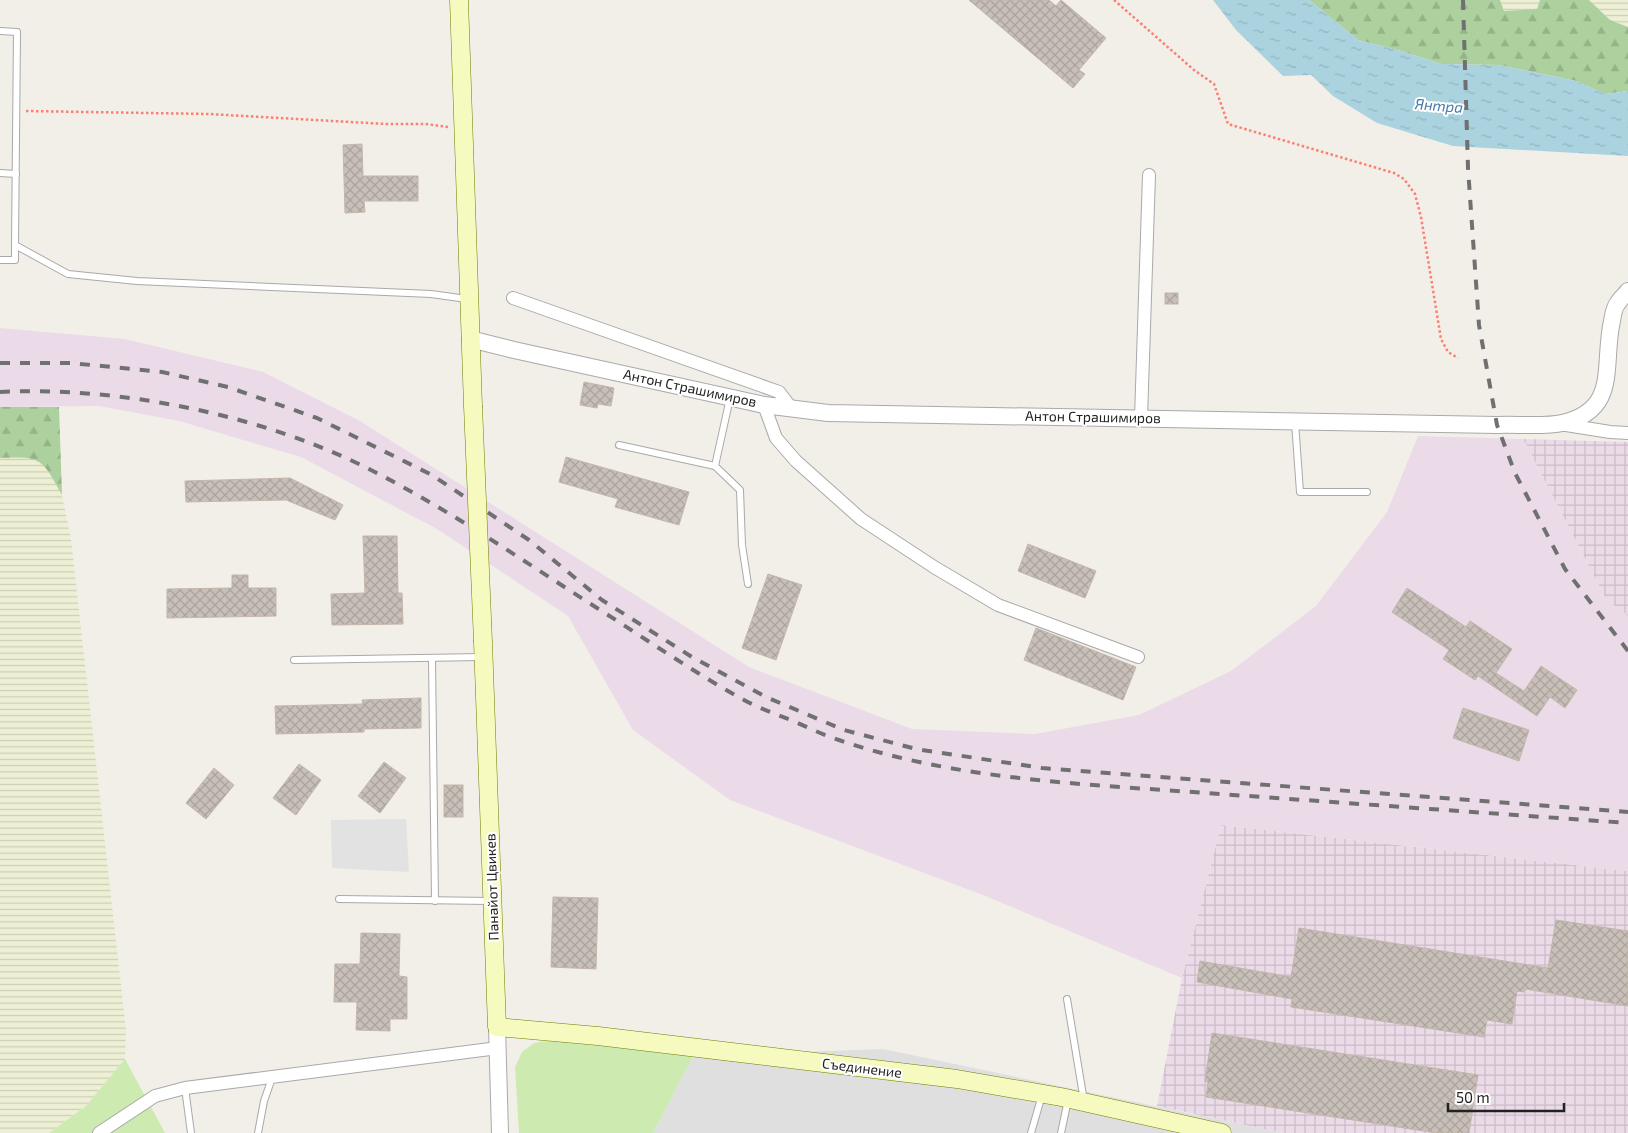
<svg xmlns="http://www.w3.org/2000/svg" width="1628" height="1133" viewBox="0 0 1628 1133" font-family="'Exo 2',sans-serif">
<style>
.residential{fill:#e0dfdf}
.industrial{fill:url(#industrial-grid)}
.railway{fill:#ebdbe8}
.farmland{fill:url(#farmland-rules)}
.grass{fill:#cdebb0}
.forest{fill:url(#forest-firs)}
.parking{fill:#e2e2e2}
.water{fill:url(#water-ripples)}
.building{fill:url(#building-cross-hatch);stroke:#c4b6ab}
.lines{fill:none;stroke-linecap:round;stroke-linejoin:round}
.service-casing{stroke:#a9a9a9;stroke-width:8}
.minor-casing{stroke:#a9a9a9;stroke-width:14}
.tertiary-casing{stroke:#a9a9a9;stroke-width:18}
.secondary-casing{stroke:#707d05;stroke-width:19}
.path{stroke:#fa8072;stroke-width:2.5;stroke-dasharray:2.5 2.5;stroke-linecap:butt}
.service{stroke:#fff;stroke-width:6}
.minor{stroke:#fff;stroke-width:12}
.tertiary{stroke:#fff;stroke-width:16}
.secondary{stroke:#f7fabf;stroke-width:18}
.rail{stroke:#707070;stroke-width:4;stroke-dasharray:10 10;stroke-linecap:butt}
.secondary-bridge-casing{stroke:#707d05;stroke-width:19;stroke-linecap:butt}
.secondary-bridge{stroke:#f7fabf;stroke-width:18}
.labels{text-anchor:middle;stroke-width:4;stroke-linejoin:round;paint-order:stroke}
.street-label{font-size:14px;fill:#222;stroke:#fff}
.water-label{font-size:15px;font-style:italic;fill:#4a7aab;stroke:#fff}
</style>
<defs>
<pattern id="industrial-grid" width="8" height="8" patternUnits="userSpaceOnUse" patternTransform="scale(1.25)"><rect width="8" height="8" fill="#ebdbe8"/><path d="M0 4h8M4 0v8" fill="none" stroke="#c9bcc7"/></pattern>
<pattern id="farmland-rules" width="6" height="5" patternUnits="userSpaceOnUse" patternTransform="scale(1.25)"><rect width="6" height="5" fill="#eef0d5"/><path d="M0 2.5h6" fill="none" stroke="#ccceb7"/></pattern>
<pattern id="forest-firs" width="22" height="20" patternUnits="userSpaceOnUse" patternTransform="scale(1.25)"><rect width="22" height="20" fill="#add19e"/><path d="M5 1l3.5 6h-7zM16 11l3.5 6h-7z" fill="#95b388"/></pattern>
<pattern id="water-ripples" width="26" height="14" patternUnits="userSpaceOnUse" patternTransform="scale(1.25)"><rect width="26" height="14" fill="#aad3df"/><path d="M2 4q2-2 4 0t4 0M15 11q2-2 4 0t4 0" fill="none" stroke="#92b5bf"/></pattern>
<pattern id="building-cross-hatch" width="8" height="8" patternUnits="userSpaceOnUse" patternTransform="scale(1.25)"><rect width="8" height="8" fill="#c7bfb8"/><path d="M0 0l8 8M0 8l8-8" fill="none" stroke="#aba49e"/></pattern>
</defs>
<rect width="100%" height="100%" fill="#f2efe9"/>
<!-- residential -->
<path class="residential" d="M883,1049L1283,1133H653L693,1056Z"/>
<!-- industrial -->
<g class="industrial">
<path d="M1523,439L1628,442V616L1606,599Z"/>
<path d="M1221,825L1628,871V1133H1283L1157,1106L1182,978Z"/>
</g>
<!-- railway -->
<path class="railway" d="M0,328L125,339L263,372L360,421L749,667L912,729L1035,734L1139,715L1231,671L1316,606L1387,512L1418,436L1523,439L1606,599L1628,616V871L1221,825L1182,978L983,895L730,800L633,730L568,616L437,529L301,457L179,421L99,406L0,407Z"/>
<!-- farmland -->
<g class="farmland">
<path d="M1500,0H1540L1537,9L1526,11H1504Z"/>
<path d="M1589,0H1628V27L1610,20Z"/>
<path d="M23,457L36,459L46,466L53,478L62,495L71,539L126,1030L125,1059L86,1106L49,1133H0V458Z"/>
</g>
<!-- grass -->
<g class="grass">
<path d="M553,1040L693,1056L653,1133H519L515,1067L522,1052L534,1043Z"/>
<path d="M125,1059L165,1133H49L86,1106Z"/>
</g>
<!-- forest -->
<g class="forest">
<path d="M1309,0H1500L1504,11L1537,9L1540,0H1589L1610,20L1628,27V91L1605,94L1576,81L1498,65L1441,64L1401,51L1358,40Z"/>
<path d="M0,407H59L62,495C42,459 42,456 0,458Z"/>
</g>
<!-- parking -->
<path class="parking" d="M406,819L409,872L332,868L331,820Z"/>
<!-- water -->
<path class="water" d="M1213,0H1309L1358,40L1401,51L1441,64L1498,65L1576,81L1605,94L1628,91V156L1453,146L1377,123L1333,96L1311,75L1283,76L1236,30Z"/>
<!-- building -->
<g class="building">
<path d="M969,0H1049L1056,6L1061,0L1106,38L1079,70L1085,74L1073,88Z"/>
<path d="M362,144L363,176H418V201H364L365,212L345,213L343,145Z"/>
<rect x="1165" y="293" width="13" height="11"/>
<path d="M584,382L614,388L611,406L598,404L597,408L580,405Z"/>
<path d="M566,457L689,492L679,525L615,507L618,499L559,482Z"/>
<path d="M290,478L343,505L335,520L286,500L186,502L185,481Z"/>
<path d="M363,536H397L398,593H402L403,624L332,625L331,594L365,593Z"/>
<path d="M1028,544L1096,571L1085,598L1018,571Z"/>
<path d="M768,574L802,585L776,660L742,648Z"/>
<path d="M232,575H248V588H276V616L167,618V589L232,588Z"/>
<path d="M1407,588L1466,627L1470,621L1512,649L1496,673L1524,691L1541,666L1577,690L1565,708L1550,697L1537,716L1478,676L1475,680L1443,659L1449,650L1392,612Z"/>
<path d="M1036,628L1136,667L1123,700L1024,660Z"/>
<path d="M421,698V728L364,729V732L276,734L275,706L363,704L362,700Z"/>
<path d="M1463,708L1529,730L1519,761L1453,738Z"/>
<path d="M384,762L406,778L380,813L358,796Z"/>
<path d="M299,764L321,780L296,815L273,798Z"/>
<path d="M214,768L234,785L206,819L186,803Z"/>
<rect x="444" y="785" width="19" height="32"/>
<path d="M553,897L598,898L596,969L551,967Z"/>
<path d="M1556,920L1628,931V1006L1525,989L1524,992L1517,991L1512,1024L1487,1020L1484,1037L1291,1007L1292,999L1197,982L1200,961L1291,977L1299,928L1548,968Z"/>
<path d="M361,933L400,934L399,976L407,977V1019H390V1031L356,1030L357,1002H334L335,964H360Z"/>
<path d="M1212,1033L1478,1075L1469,1133H1436L1206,1097L1208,1082L1205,1081Z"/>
</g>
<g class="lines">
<defs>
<g id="service">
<path d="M0,31L17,32L15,245L68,274L137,281L431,294L467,299"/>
<path d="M0,173L16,174"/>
<path d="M0,260H15V245"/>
<path d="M730,398L715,466L740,490L742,545L748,584"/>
<path d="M1295,422L1300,492H1367"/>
<path d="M619,445L715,466"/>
<path d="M432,658L435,901"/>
<path d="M294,660L482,657"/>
<path d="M339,899L491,901"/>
<path d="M1067,999L1084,1101"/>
<path d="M185,1088L191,1133"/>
<path d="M258,1133L264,1101L272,1078"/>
<path d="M1031,1133L1042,1095"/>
<path d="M1061,1133L1068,1100"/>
</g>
<g id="minor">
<path d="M513,298L779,392L792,409"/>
<path d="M764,405L776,438L796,461L861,519L934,567L998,605L1138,657"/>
<path d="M1141,418L1149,175"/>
<path d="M1560,424L1610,432L1628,433"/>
<path d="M99,1133L155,1096L185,1088L498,1048"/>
</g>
<g id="tertiary">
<path d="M470,339L514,350L764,405L828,413L1497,425C1515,424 1546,427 1562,423C1620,410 1602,365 1612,321C1613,315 1614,307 1618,303C1620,299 1625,295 1628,291"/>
<path d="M497,1027L500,1133"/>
</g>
<g id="secondary">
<path d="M459,0L473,406"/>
<path d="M483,642L497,1027L598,1036L957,1079L1061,1097L1222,1133"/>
</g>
</defs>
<!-- service casing -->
<use href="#service" class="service-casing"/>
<!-- minor casing -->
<use href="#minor" class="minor-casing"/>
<!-- tertiary casing -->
<use href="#tertiary" class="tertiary-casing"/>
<!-- secondary casing -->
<use href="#secondary" class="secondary-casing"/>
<!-- path -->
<g class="path">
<path d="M1114,0L1194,70L1214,84L1228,124L1394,173L1404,179L1415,194L1421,217L1441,339L1448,352L1458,358"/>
<path d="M26,111L209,114L386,124H426L448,127"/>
</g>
<!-- service -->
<use href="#service" class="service"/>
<!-- minor -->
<use href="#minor" class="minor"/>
<!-- tertiary -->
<use href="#tertiary" class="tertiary"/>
<!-- secondary -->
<use href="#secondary" class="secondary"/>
<!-- rail -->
<g class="rail">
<path d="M1463,0L1468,168L1479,325L1497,425L1515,473L1565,569L1628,651"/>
<path d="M0,363H71L162,372L228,387L317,418L432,475L529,540L602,600L692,657L766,697L844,730L916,749L1042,768L1628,812"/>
<path d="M0,392C118,386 263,415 369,469C448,509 522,560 597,608C646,639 693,672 744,700C759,708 775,714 791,720C807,727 823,735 839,740C955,780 1084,784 1206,793C1346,803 1487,813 1628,823"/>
</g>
<defs>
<path id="secondary-bridge" d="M473,406L483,642"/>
</defs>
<!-- secondary-bridge casing -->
<use href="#secondary-bridge" class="secondary-bridge-casing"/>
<!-- secondary-bridge -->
<use href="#secondary-bridge" class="secondary-bridge"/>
</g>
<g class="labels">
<!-- street labels -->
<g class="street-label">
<text transform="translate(690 388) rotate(12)" y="5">Антон Страшимиров</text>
<text transform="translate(1093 417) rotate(1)" y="5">Антон Страшимиров</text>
<text transform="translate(492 887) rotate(-92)" y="5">Панайот Цвикев</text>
<text transform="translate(862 1068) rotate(7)" y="5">Съединение</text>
</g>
<!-- water labels -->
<g class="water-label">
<text transform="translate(1439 106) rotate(5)" y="5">Янтра</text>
</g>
</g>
<!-- scale -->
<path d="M1448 1103v8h116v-8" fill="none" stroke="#222222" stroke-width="2.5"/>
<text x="1456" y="1103" font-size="15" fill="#222222" stroke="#ffffff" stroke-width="4" paint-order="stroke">50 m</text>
</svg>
